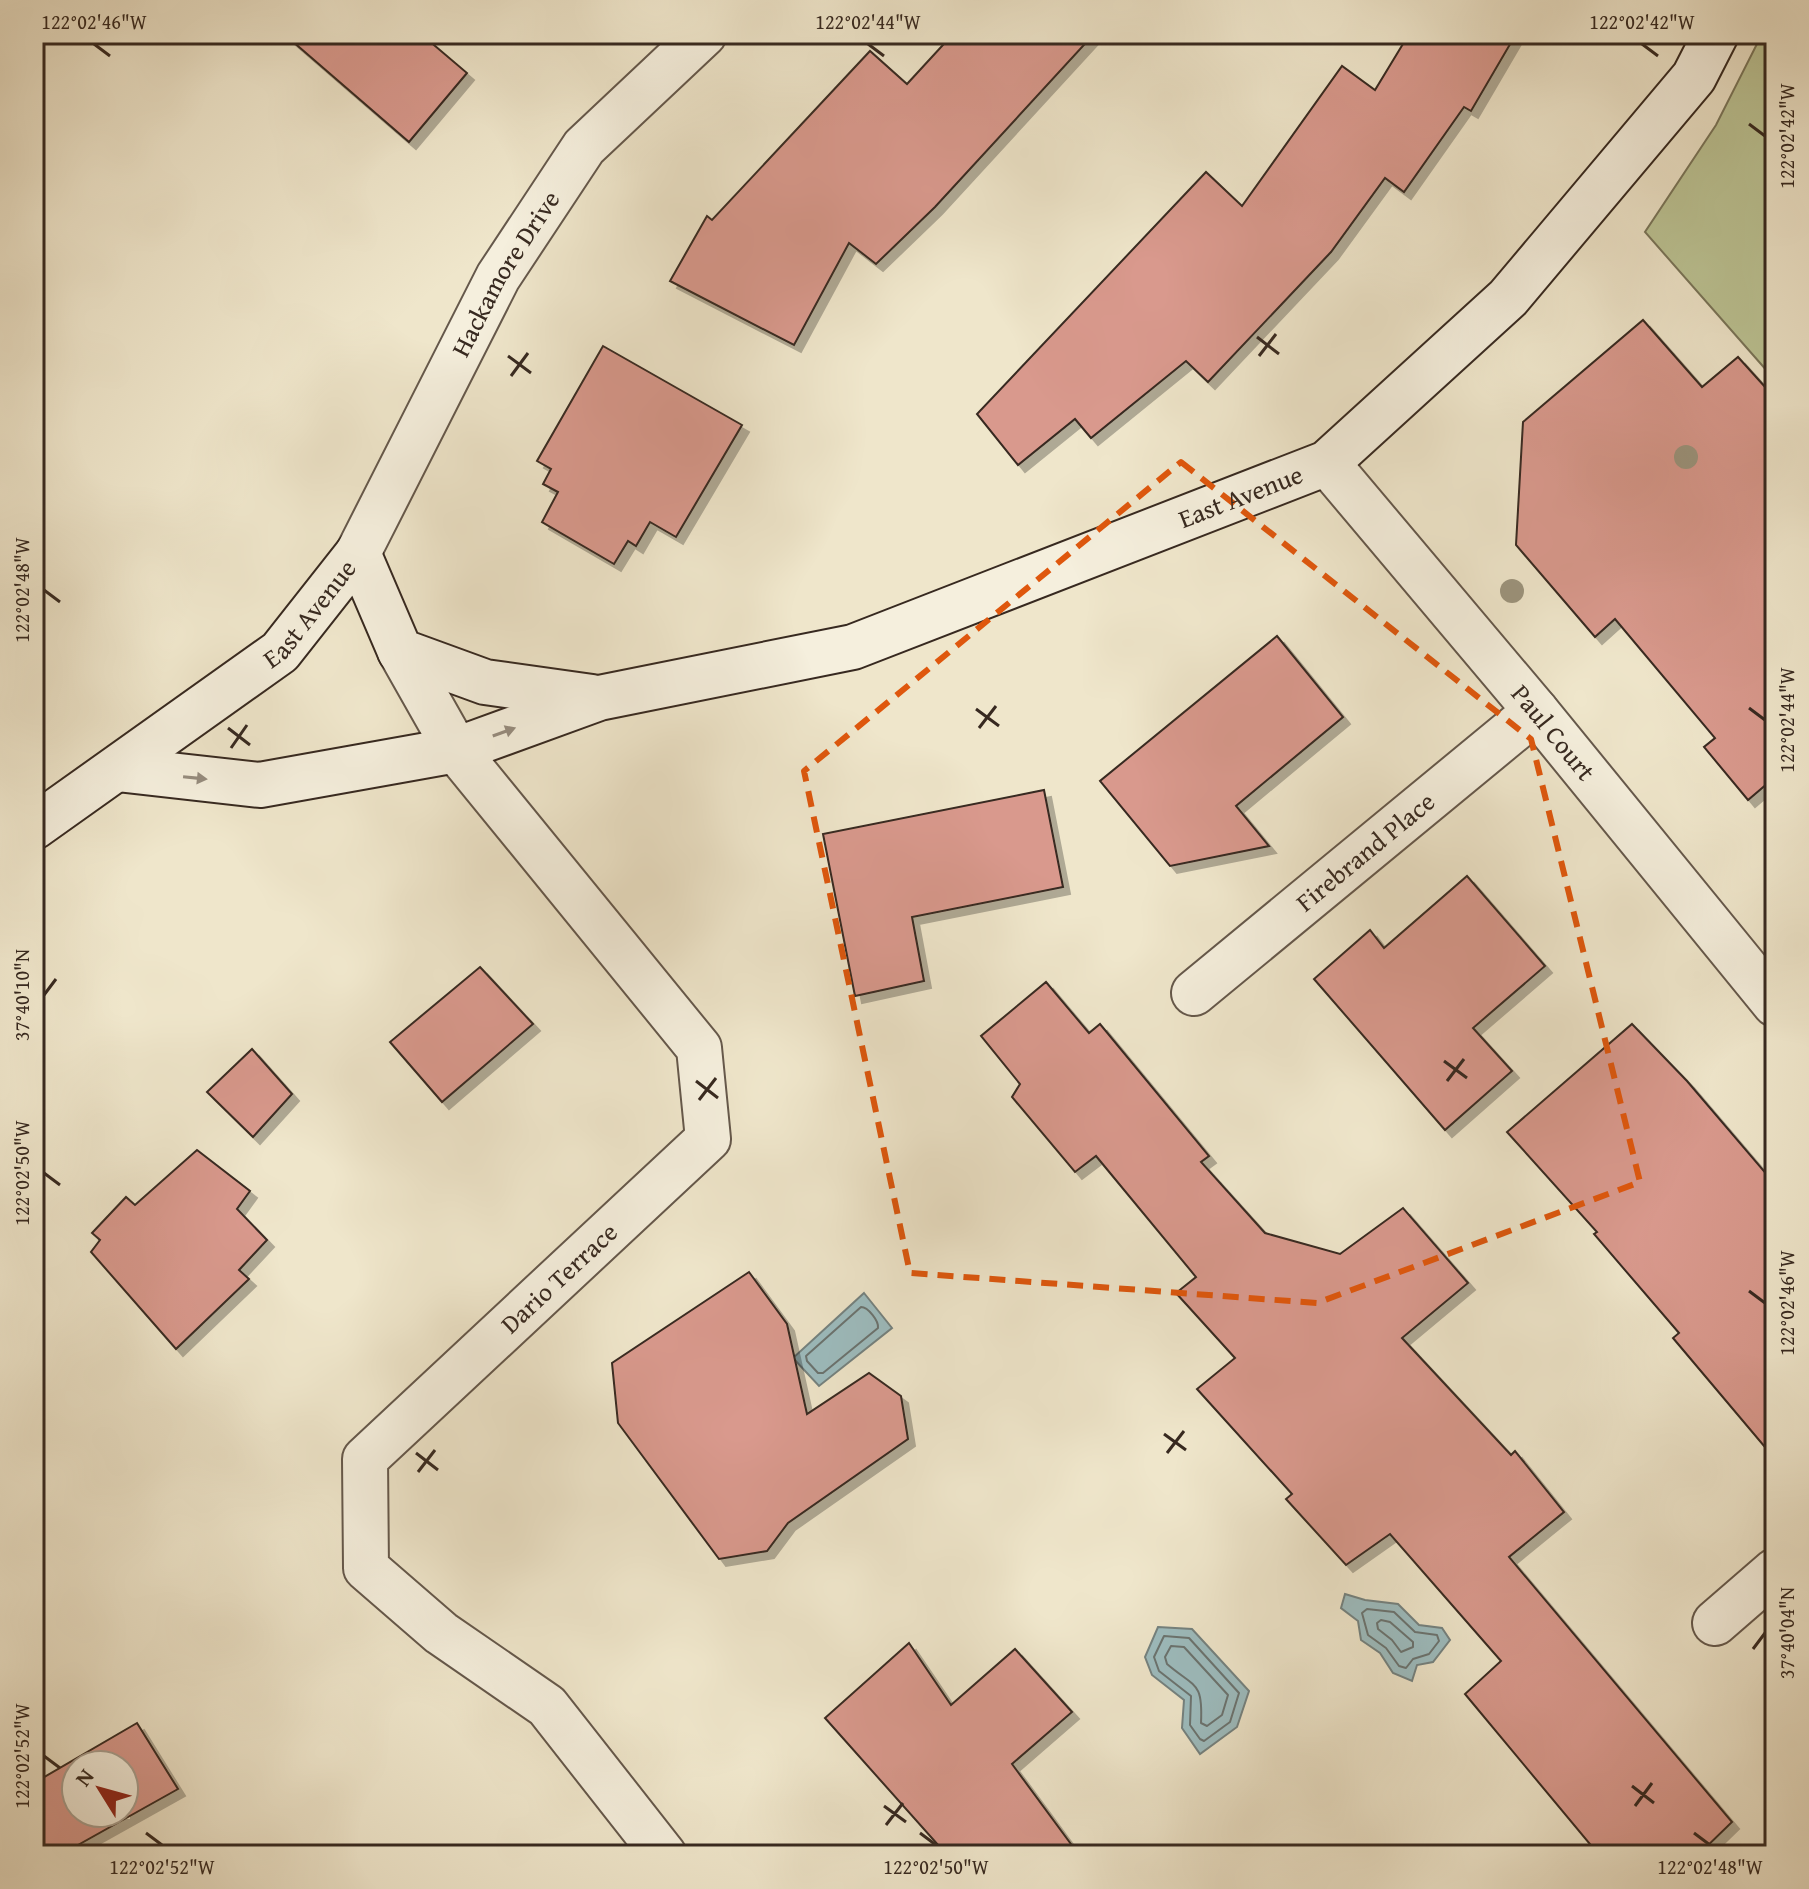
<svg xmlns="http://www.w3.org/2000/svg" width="1809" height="1889" viewBox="0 0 1809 1889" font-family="'Gentium Book Plus',serif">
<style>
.green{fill:#bcc495;stroke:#7a765a;stroke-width:2}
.water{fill:#9dbdc0;stroke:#748280;stroke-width:2}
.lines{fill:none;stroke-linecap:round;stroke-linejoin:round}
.shore{stroke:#6a7370;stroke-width:2}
.building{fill:#d9998d;stroke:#372920;stroke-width:2;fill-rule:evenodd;filter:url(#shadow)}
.street-casing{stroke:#65584b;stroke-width:48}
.secondary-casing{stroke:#372920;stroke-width:48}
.street{stroke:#f5efdd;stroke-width:44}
.secondary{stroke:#f5efdd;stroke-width:44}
.tree{fill:#9c947d}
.oneway{fill:#968c7e}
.marked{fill:none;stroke:#df570d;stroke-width:6;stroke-dasharray:16 10;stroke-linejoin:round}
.ticks{fill:none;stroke:#372920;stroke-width:3}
.labels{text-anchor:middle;stroke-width:7;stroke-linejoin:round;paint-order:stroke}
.street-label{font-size:26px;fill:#372920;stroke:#f5efdd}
.neatline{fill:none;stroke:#372920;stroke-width:3}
.ticks-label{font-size:20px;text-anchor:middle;fill:#372920}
</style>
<defs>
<filter id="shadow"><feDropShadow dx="7" dy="7" stdDeviation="0" flood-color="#0004"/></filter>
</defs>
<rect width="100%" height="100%" fill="#efe6cb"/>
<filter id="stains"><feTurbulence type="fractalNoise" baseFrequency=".0025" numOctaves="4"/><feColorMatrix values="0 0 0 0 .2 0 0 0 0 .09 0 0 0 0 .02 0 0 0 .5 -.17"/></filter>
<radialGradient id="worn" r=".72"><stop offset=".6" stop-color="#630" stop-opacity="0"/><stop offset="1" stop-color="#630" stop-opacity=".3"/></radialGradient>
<!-- green -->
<path class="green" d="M1762,34H1775V380L1645,232L1716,125Z"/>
<!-- water -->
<g class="water">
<path d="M864,1293L892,1328L819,1386L793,1358Z"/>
<path d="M1345,1594L1365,1600L1398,1604L1419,1625L1442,1628L1450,1640L1433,1662L1417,1665L1412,1681L1393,1673L1380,1653L1361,1640L1358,1621L1341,1608Z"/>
<path d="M1158,1627L1192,1629L1249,1691L1237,1727L1200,1754L1182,1728L1184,1700L1152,1675L1145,1657Z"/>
</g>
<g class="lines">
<!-- shore -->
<g class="shore">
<path d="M861,1307C868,1307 879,1321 878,1328L823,1373H818L807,1361L806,1356Z"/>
<path d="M1367,1609L1394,1612L1415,1632L1437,1635L1439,1641L1429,1654L1413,1659L1406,1668L1399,1666L1386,1648L1368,1635L1362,1613Z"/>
<path d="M1381,1620L1390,1622L1413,1642V1647L1401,1652L1392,1640L1378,1629L1377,1623Z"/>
<path d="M1164,1636L1189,1638L1239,1693L1230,1722L1204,1741L1200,1739L1190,1725L1191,1696L1159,1671L1154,1657Z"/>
<path d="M1171,1646L1184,1647L1228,1695L1222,1715L1207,1726L1201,1723C1203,1681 1195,1688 1167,1664L1165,1657Z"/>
</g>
</g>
<!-- building -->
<g class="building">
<path d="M284,34H421L467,73L409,142Z"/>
<path d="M953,34H1094L935,207L876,264L849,243L794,345L670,281L707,216L712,220L870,51L907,84Z"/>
<path d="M1409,34H1516L1471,111L1464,107L1404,192L1385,178L1331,252L1208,382L1186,361L1091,438L1075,419L1018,465L977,414L1206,172L1242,206L1342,66L1375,90Z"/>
<path d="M1643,320L1702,387L1738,357L1775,398V777L1748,800L1704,747L1715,738L1615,619L1595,637L1516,545L1523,422Z"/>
<path d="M603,346L742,425L676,537L650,522L636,546L628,541L614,564L542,522L558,492L543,484L551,469L537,461Z"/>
<path d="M1277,636L1343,717L1236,806L1269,846L1170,866L1100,781Z"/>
<path d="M1044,790L1063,887L912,917L924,981L855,996L823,834Z"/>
<path d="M1467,876L1545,966L1473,1028L1512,1071L1445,1130L1314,979L1370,930L1384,948Z"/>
<path d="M480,967L533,1024L442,1102L390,1042Z"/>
<path d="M1046,982L1089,1033L1100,1024L1209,1156L1201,1162L1265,1233L1340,1254L1403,1208L1468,1283L1402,1338L1511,1455L1515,1451L1564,1512L1509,1557L1732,1822L1698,1855H1599L1465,1694L1501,1661L1390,1534L1346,1565L1286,1499L1292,1494L1197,1389L1235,1358L1176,1293L1196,1277L1096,1156L1075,1172L1012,1097L1020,1084L981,1036Z"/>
<path d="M1632,1024L1687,1081L1775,1184V1459L1673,1338L1679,1333L1594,1234L1597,1232L1507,1132Z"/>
<path d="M252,1049L292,1094L253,1137L207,1092Z"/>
<path d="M197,1150L250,1191L237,1209L267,1240L239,1270L249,1279L176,1349L91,1252L100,1240L92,1233L126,1197L135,1205Z"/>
<path d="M749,1272L787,1324L807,1414L869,1373L901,1396L908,1439L788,1523L767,1551L719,1559L618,1423L612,1363Z"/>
<path d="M909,1643L951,1705L1015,1649L1072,1712L1012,1764L1079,1855H947L825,1718Z"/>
<path d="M137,1723L178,1789L60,1855H34V1783ZM76,1765H124V1813H76Z"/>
</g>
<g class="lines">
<defs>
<g id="street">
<path id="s1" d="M1327,463L1536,711L1775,1004"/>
<path id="s2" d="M358,553L498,277L584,147L704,34"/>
<path d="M400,651L456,750L699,1048L708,1139L365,1459L366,1568L441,1633L547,1706L664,1855"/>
<path id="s3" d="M1194,993L1536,711"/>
<path d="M1715,1623L1775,1571"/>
</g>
<g id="secondary">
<path id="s4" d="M117,769L260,785L456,750L599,698L853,647L1327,463L1508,298L1694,77L1716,34"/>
<path id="s5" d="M34,827L280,652L358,553L400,651L485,682L592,697"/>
</g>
</defs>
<!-- street casing -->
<use href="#street" class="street-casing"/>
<!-- secondary casing -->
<use href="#secondary" class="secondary-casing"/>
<!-- street -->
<use href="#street" class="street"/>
<!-- secondary -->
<use href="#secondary" class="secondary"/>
</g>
<!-- trees -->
<g class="tree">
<circle cx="1686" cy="457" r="12"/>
<circle cx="1512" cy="591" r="12"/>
</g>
<!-- one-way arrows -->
<defs><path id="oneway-solid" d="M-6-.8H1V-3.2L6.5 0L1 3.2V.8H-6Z" transform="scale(2)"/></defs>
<g class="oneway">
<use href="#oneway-solid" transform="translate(504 732) rotate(-20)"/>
<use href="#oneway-solid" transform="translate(195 778) rotate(6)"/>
</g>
<!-- marked area -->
<path class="marked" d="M1181,462L1531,739L1640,1182L1317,1303L910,1273L804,771Z"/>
<!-- ticks -->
<path class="ticks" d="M94,44L110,56M868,44L884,56M1642,44L1658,56M1749,124L1765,136M1257,337L1279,354M508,356L531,373M1259,356L1276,334M511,376L528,353M44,590L60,602M1749,708L1765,720M976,709L999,726M228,728L250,745M979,728L996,706M231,748L247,725M44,995L56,979M1444,1061L1467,1078M696,1081L718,1098M1447,1081L1464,1059M699,1100L716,1078M44,1173L60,1185M1749,1291L1765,1303M1164,1434L1186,1450M416,1453L438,1470M1167,1453L1184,1431M418,1472L435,1450M1753,1649L1765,1633M44,1756L60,1768M1632,1786L1654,1803M884,1806L906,1822M1635,1806L1652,1783M886,1825L903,1803M146,1833L162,1845M920,1833L936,1845M1694,1833L1710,1845"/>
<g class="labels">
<!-- street labels -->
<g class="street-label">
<text dy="9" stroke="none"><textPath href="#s2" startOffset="316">Hackamore Drive</textPath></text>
<text dy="9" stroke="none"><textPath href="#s4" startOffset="1170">East Avenue</textPath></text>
<text dy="9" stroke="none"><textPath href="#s5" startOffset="350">East Avenue</textPath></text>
<text dy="9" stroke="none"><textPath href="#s1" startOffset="352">Paul Court</textPath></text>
<text dy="9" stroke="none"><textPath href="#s3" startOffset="222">Firebrand Place</textPath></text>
<text transform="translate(559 1278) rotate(-43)" y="9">Dario Terrace</text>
</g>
</g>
<!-- margin -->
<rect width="1809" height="1889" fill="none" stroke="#efe6cb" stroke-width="88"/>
<!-- north arrow -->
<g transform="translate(100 1789) rotate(307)"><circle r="38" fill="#f5efdd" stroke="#a9a091" stroke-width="2"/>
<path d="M0-6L14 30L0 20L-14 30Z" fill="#8f2418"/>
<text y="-12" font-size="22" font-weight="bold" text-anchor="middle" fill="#372920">N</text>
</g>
<rect x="44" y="44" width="1721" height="1801" class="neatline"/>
<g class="ticks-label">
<text x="94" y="29">122°02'46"W</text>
<text x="868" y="29">122°02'44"W</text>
<text x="1642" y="29">122°02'42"W</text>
<text transform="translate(1787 136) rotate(-90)" y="7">122°02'42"W</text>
<text transform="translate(22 590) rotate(-90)" y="7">122°02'48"W</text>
<text transform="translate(1787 720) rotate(-90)" y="7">122°02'44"W</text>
<text transform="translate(22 995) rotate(-90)" y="7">37°40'10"N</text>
<text transform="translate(22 1173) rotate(-90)" y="7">122°02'50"W</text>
<text transform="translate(1787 1303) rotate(-90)" y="7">122°02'46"W</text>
<text transform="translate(1787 1633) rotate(-90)" y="7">37°40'04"N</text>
<text transform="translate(22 1756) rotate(-90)" y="7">122°02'52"W</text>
<text x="162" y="1874">122°02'52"W</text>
<text x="936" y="1874">122°02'50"W</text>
<text x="1710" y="1874">122°02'48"W</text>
</g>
<rect width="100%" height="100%" filter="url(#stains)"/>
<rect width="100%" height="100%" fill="url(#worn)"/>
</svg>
